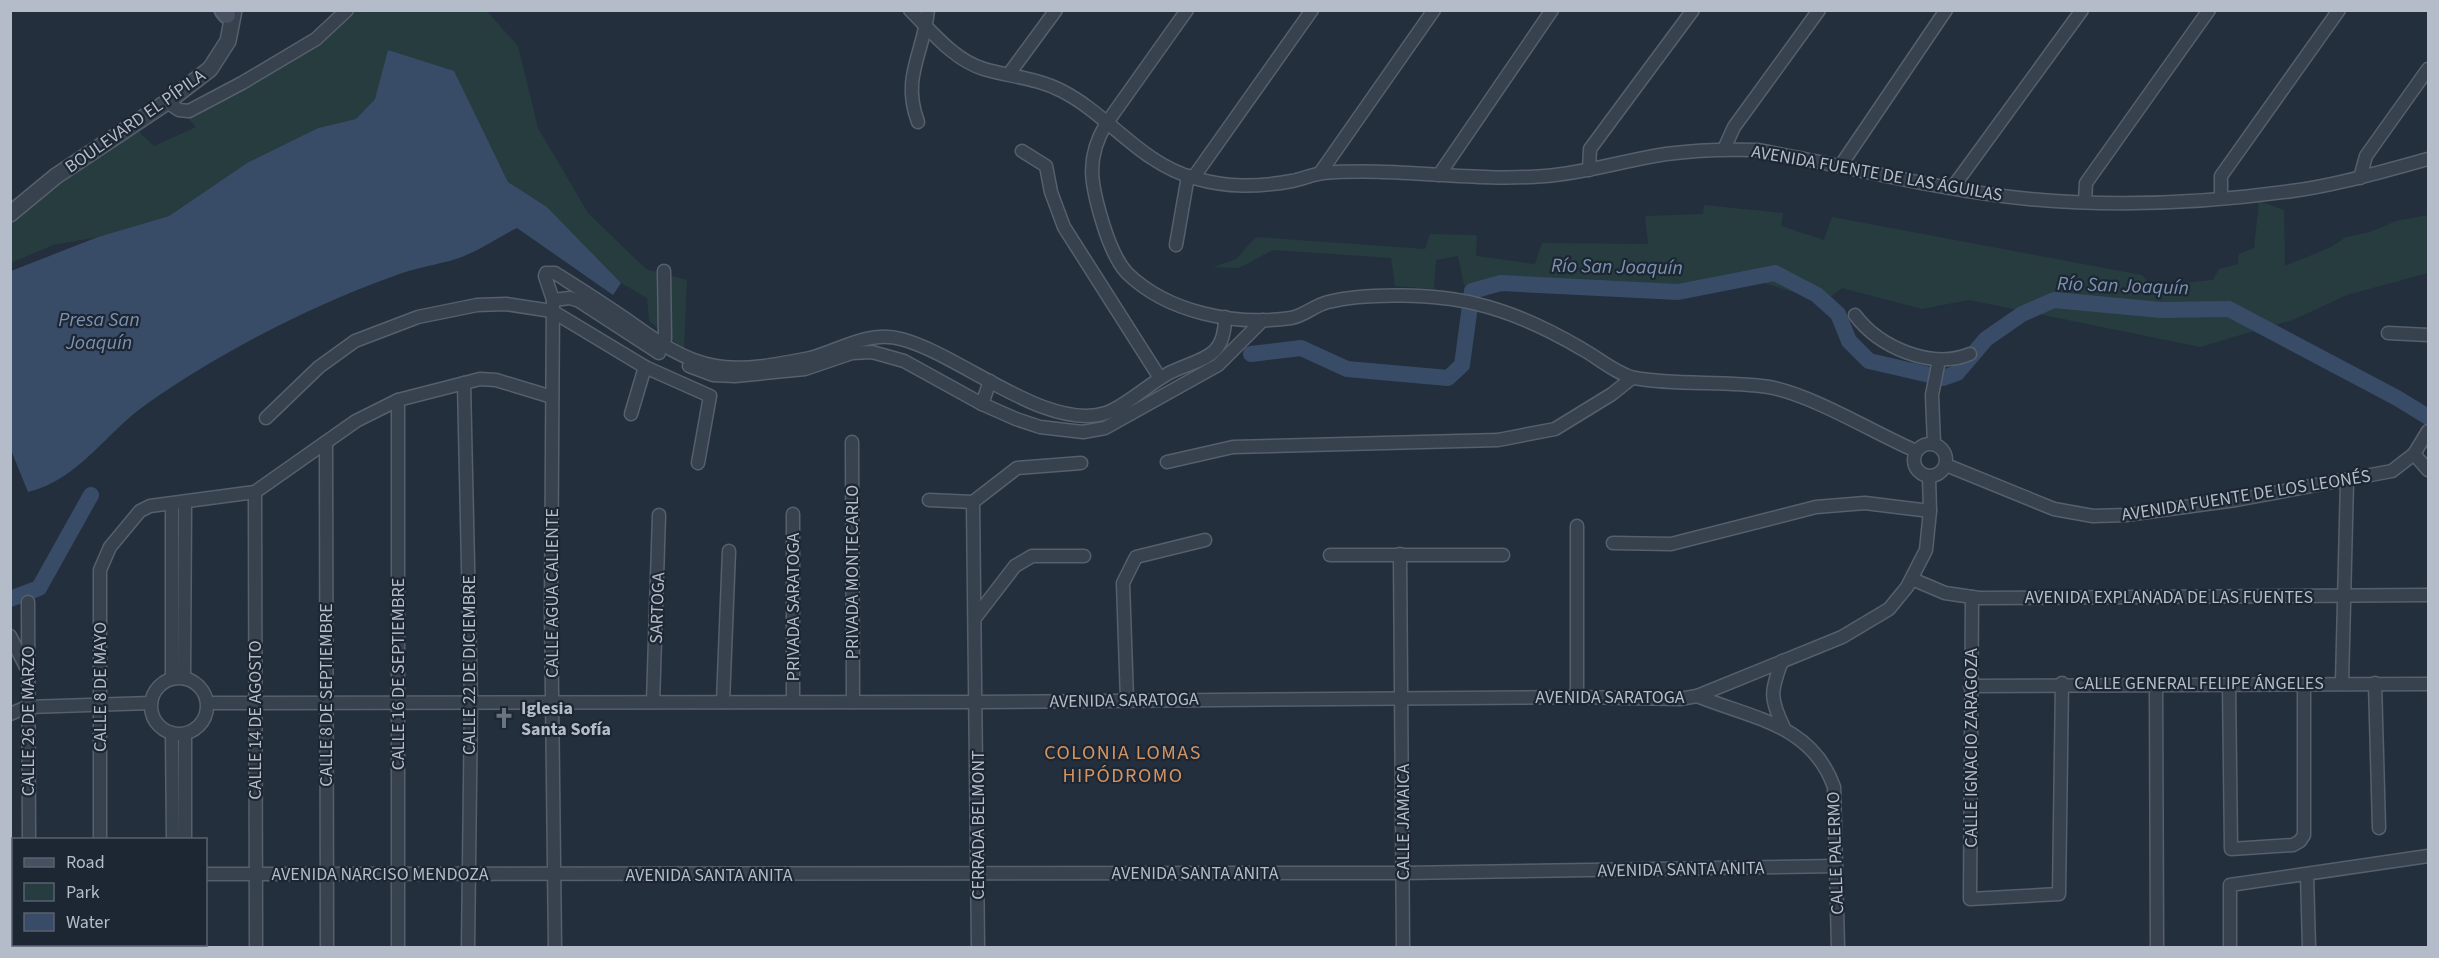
<svg xmlns="http://www.w3.org/2000/svg" width="2439" height="958" viewBox="0 0 2439 958" font-family="'Source Sans 3',sans-serif">
<style>
.green{fill:#263c3f}
.water{fill:#394c67}
.lines{fill:none;stroke-linecap:round;stroke-linejoin:round}
.river{stroke:#394c67;stroke-width:16}
.minor-casing{stroke:#565f6c;stroke-width:15}
.tertiary-casing{stroke:#565f6c;stroke-width:18}
.secondary-casing{stroke:#565f6c;stroke-width:20}
.minor{stroke:#38414e;stroke-width:12}
.tertiary{stroke:#38414e;stroke-width:15}
.secondary{stroke:#465061;stroke-width:16}
.labels{text-anchor:middle;stroke-width:4.5;stroke-linejoin:round;paint-order:stroke}
.street-label{font-size:18px;fill:#b4bcc9;stroke:#1d2633}
.poi-label{font-size:18px;font-weight:bold;fill:#b4bcc9;stroke:#1d2633;text-anchor:start}
.water-label{font-size:20px;font-style:italic;fill:#7c92b1;stroke:#1d2633}
.neighbourhood-label{font-size:20px;letter-spacing:1.5px;fill:#d59563;stroke:#1d2633}
</style>
<rect width="100%" height="100%" fill="#242f3e"/>
<!-- green -->
<g class="green">
<path d="M359,10L487,11L518,46L538,128L588,213L646,269L687,280L684,349L649,321L647,298L621,283L547,207L508,182L490,145L389,50L375,99L356,119L318,128L247,163L169,216L98,237L53,245L11,263V221L59,179L137,130L154,146L196,127L188,118L326,39L345,17Z"/>
<path d="M2259,201L2284,210L2285,266L2331,247L2346,237L2370,232L2396,221L2428,215V273L2347,295L2295,319L2200,347L1969,300L1922,309L1842,288L1824,302L1752,279L1676,294L1532,283L1464,285L1458,256L1436,260L1434,289L1395,286L1391,258L1273,250L1239,268L1213,267L1236,259L1256,237L1425,249L1430,234L1477,235L1476,256L1535,264L1542,243L1648,244L1645,216L1703,214L1704,205L1783,213L1781,226L1824,240L1832,217L2142,275L2153,286L2213,280L2219,269L2238,264L2239,254L2254,248Z"/>
</g>
<!-- water -->
<path class="water" d="M388,50L454,71L508,182L547,207L621,283L613,295L517,228C497,238 477,252 456,259C436,265 414,268 394,276C312,305 219,353 148,403C106,432 80,479 28,492L11,450V271L98,237L169,216L247,163L318,128L356,119L375,99Z"/>
<g class="lines">
<!-- river -->
<g class="river">
<path d="M1251,354L1301,348L1347,369L1448,378L1462,365L1472,291L1501,283L1678,292L1775,273L1817,295L1838,314L1849,341L1869,361L1943,378L1957,373L1986,339L2022,314L2054,300L2161,310L2229,309L2397,398L2428,417"/>
<path d="M10,599L39,588L91,495"/>
</g>
<defs>
<g id="minor">
<path d="M910,10C932,32 954,60 984,69C1011,77 1037,78 1062,91C1109,115 1140,163 1194,178C1228,188 1258,187 1292,181C1303,179 1313,174 1323,173C1397,167 1471,182 1545,176C1586,173 1626,160 1666,154C1696,150 1726,149 1757,150C1847,166 1938,190 2029,199C2115,207 2206,203 2292,191C2338,185 2383,171 2428,159"/>
<path d="M1187,10L1106,124C1085,159 1091,185 1103,224C1108,240 1115,260 1127,273C1168,313 1236,326 1291,318C1304,316 1315,305 1328,302C1368,292 1437,294 1477,304C1515,313 1548,329 1582,349C1597,357 1618,375 1635,378C1678,386 1725,380 1769,387C1813,395 1874,433 1916,451"/>
<path d="M1009,74L1056,10"/>
<path d="M167,102L179,110L189,111L242,83L316,39L347,10"/>
<path d="M918,122C901,77 924,53 928,10"/>
<path d="M1724,149L1734,127L1819,10"/>
<path d="M1022,151L1046,166L1051,192L1064,227L1160,378"/>
<path d="M1841,165L1946,10"/>
<path d="M1589,170L1590,149L1693,10"/>
<path d="M1320,173L1434,10"/>
<path d="M1439,175L1552,10"/>
<path d="M1193,178L1312,10"/>
<path d="M2360,178L2366,156L2428,69"/>
<path d="M1953,187L2082,10"/>
<path d="M2221,197V176L2339,10"/>
<path d="M2085,202L2086,183L2209,10"/>
<path d="M1176,245L1188,176"/>
<path d="M553,300L570,298L579,301L659,353"/>
<path d="M1855,315C1879,347 1931,370 1970,354"/>
<path d="M2388,333L2428,335"/>
<path d="M657,351L665,339L664,271"/>
<path d="M689,366L713,375L735,376L805,369L852,353L872,352L904,361L982,404L1016,419L1040,427L1083,432L1105,428L1218,365L1263,320"/>
<path d="M464,383L471,702L468,948"/>
<path d="M982,404L990,381"/>
<path d="M631,414L645,367"/>
<path d="M266,418L319,367L355,341L418,317L477,305L506,304L552,311L645,367L710,396L698,463"/>
<path d="M326,442L327,948"/>
<path d="M852,442L853,702"/>
<circle cx="1930" cy="460" r="16"/>
<path d="M1934,444L1932,395L1939,360"/>
<path d="M2414,454L2428,470"/>
<path d="M1167,462L1233,447L1498,440L1555,429L1612,394L1632,378"/>
<path d="M1946,465L2054,509L2093,516L2126,515L2236,500L2392,471L2414,454L2428,431"/>
<path d="M255,492L256,948"/>
<path d="M929,500L973,502"/>
<path d="M973,502L978,948"/>
<path d="M973,502L1017,468L1081,463"/>
<path d="M172,505V678"/>
<path d="M1577,526V697"/>
<path d="M1613,543L1671,544L1816,507L1865,503L1930,511"/>
<path d="M1400,554L1403,948"/>
<path d="M1330,555H1503"/>
<path d="M1912,579L1945,593L1979,598L2428,595"/>
<path d="M1972,597L1970,899L2059,894L2062,683"/>
<path d="M28,602L29,840"/>
<path d="M975,618L1015,566L1032,556H1084"/>
<path d="M10,636L26,667"/>
<path d="M1782,661C1770,692 1770,699 1784,728"/>
<circle cx="179" cy="706" r="28"/>
<path d="M184,678L185,503"/>
<path d="M2342,683L2347,481"/>
<path d="M2375,683L2379,828"/>
<path d="M2156,684L2157,948"/>
<path d="M2229,684L2231,849L2293,845L2300,841L2304,835V691"/>
<path d="M1970,686L2428,684"/>
<path d="M1697,696C1751,718 1812,724 1834,787L1838,948"/>
<path d="M1127,700L1123,583L1136,557L1205,540"/>
<path d="M793,701V514"/>
<path d="M653,702L659,515"/>
<path d="M723,702L729,551"/>
<path d="M208,703L977,702L1577,697L1680,699L1697,696L1842,637L1889,609L1907,587L1926,550L1930,511L1929,477"/>
<path d="M10,714L27,707L151,703"/>
<path d="M172,733L173,840"/>
<path d="M185,734V840"/>
<path d="M100,840V570L110,547L140,511L150,506L255,492L356,421L398,400L480,379L496,380L552,397"/>
<path d="M206,874L1404,873L1836,866"/>
<path d="M2307,874L2309,948"/>
<path d="M10,875H14"/>
<path d="M31,944V948"/>
<path d="M101,944V948"/>
<path d="M173,944V948"/>
<path d="M185,944V948"/>
<path d="M398,948V400"/>
<path d="M555,948L551,611L553,300L545,276L546,273H555C580,289 604,304 627,320C654,339 681,360 715,366C745,371 780,364 810,358C840,350 869,330 901,339C960,354 1046,432 1106,413C1125,407 1151,382 1171,372C1204,357 1225,358 1225,317"/>
<path d="M2230,948V885L2428,856"/>
</g>
<path id="tertiary" d="M10,214L56,176L167,102L210,69L228,41L234,10"/>
<path id="secondary" d="M223,10L227,15"/>
</defs>
<!-- minor casing -->
<use href="#minor" class="minor-casing"/>
<!-- tertiary casing -->
<use href="#tertiary" class="tertiary-casing"/>
<!-- secondary casing -->
<use href="#secondary" class="secondary-casing"/>
<!-- minor -->
<use href="#minor" class="minor"/>
<!-- tertiary -->
<use href="#tertiary" class="tertiary"/>
<!-- secondary -->
<use href="#secondary" class="secondary"/>
</g>
<!-- icons -->
<defs>
<symbol id="church-bare" viewBox="-9 -9 18 18"><path d="M-1.2-6h2.4v3.5h3.3v2.4h-3.3V6h-2.4V-.1h-3.3v-2.4h3.3Z" fill="#6b7280" stroke="#1d2633" stroke-width="2.5" paint-order="stroke"/></symbol>
</defs>
<g fill-rule="evenodd">
<use href="#church-bare" x="489" y="703" width="30" height="30"/>
</g>
<g class="labels">
<!-- street labels -->
<g class="street-label">
<text transform="translate(135 121) rotate(-35)" y="6">BOULEVARD EL PÍPILA</text>
<text transform="translate(1877 173) rotate(10)" y="6">AVENIDA FUENTE DE LAS ÁGUILAS</text>
<text transform="translate(2246 495) rotate(-9)" y="6">AVENIDA FUENTE DE LOS LEONÉS</text>
<text transform="translate(852 572) rotate(-90)" y="6">PRIVADA MONTECARLO</text>
<text transform="translate(552 593) rotate(-90)" y="6">CALLE AGUA CALIENTE</text>
<text x="2169" y="603">AVENIDA EXPLANADA DE LAS FUENTES</text>
<text transform="translate(793 607) rotate(-90)" y="6">PRIVADA SARATOGA</text>
<text transform="translate(657 608) rotate(-88)" y="6">SARTOGA</text>
<text transform="translate(469 665) rotate(-90)" y="6">CALLE 22 DE DICIEMBRE</text>
<text transform="translate(398 674) rotate(-90)" y="6">CALLE 16 DE SEPTIEMBRE</text>
<text x="2199" y="689">CALLE GENERAL FELIPE ÁNGELES</text>
<text transform="translate(100 687) rotate(-90)" y="6">CALLE 8 DE MAYO</text>
<text transform="translate(326 695) rotate(-90)" y="6">CALLE 8 DE SEPTIEMBRE</text>
<text x="1610" y="703">AVENIDA SARATOGA</text>
<text transform="translate(1124 700) rotate(-1)" y="6">AVENIDA SARATOGA</text>
<text transform="translate(255 720) rotate(-90)" y="6">CALLE 14 DE AGOSTO</text>
<text transform="translate(28 721) rotate(-90)" y="6">CALLE 26 DE MARZO</text>
<text transform="translate(1971 748) rotate(-90)" y="6">CALLE IGNACIO ZARAGOZA</text>
<text transform="translate(1403 822) rotate(-90)" y="6">CALLE JAMAICA</text>
<text transform="translate(978 825) rotate(-90)" y="6">CERRADA BELMONT</text>
<text transform="translate(1835 853) rotate(-92)" y="6">CALLE PALERMO</text>
<text transform="translate(1681 869) rotate(-1)" y="6">AVENIDA SANTA ANITA</text>
<text x="1195" y="879">AVENIDA SANTA ANITA</text>
<text x="380" y="880">AVENIDA NARCISO MENDOZA</text>
<text x="709" y="881">AVENIDA SANTA ANITA</text>
</g>
<!-- poi labels -->
<g class="poi-label">
<text x="521" y="714">Iglesia<tspan x="521" dy="21">Santa Sofía</tspan></text>
</g>
<!-- water labels -->
<g class="water-label">
<text transform="translate(1617 266) rotate(1)" y="7">Río San Joaquín</text>
<text transform="translate(2123 285) rotate(2)" y="7">Río San Joaquín</text>
<text x="99" y="326">Presa San<tspan x="99" dy="23">Joaquín</tspan></text>
</g>
<!-- neighbourhood labels -->
<g class="neighbourhood-label">
<text x="1123" y="759">COLONIA LOMAS<tspan x="1123" dy="23">HIPÓDROMO</tspan></text>
</g>
</g>
<!-- border -->
<rect width="2439" height="958" fill="none" stroke="#b4bcc9" stroke-width="24"/>
<!-- legend -->
<rect x="12" y="838" width="195" height="108" fill="#1d2633" stroke="#59626f" stroke-width="1.5"/>
<rect x="24" y="858" width="30" height="9" fill="#465061" stroke="#59626f" stroke-width="1.5"/>
<text x="66" y="868" font-size="18" fill="#b4bcc9">Road</text>
<rect x="24" y="883" width="30" height="18" fill="#263c3f" stroke="#59626f" stroke-width="1.5"/>
<text x="66" y="898" font-size="18" fill="#b4bcc9">Park</text>
<rect x="24" y="913" width="30" height="18" fill="#394c67" stroke="#59626f" stroke-width="1.5"/>
<text x="66" y="928" font-size="18" fill="#b4bcc9">Water</text>
</svg>
